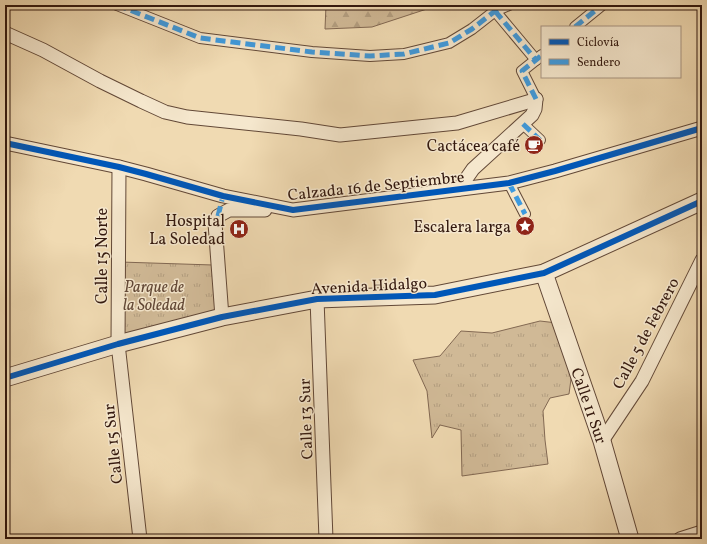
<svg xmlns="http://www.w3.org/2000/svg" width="707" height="544" viewBox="0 0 707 544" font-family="Vollkorn,serif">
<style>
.forest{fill:url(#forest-firs);stroke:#826852}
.park{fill:url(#park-tufts);stroke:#826852}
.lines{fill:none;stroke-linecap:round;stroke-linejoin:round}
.pedestrian-casing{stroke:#624837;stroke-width:12}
.minor-casing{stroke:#624837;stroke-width:15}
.tertiary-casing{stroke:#624837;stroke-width:19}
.pedestrian{stroke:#f5e7cd;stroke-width:10}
.minor{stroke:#f5e7cd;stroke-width:13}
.tertiary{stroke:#f5e7cd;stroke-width:17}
.quiet{stroke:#3e9ade;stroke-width:5;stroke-dasharray:10 5;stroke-linecap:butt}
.cycleway-casing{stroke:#f5e7cd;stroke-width:8}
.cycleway{stroke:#0057b8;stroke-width:6}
.labels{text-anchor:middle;stroke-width:3;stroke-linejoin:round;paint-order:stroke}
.poi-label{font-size:16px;fill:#33180e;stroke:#f5e7cd;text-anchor:end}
.street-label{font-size:16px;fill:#33180e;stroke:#f5e7cd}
.park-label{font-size:16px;font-style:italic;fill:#624837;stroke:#f5e7cd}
</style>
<defs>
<pattern id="forest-firs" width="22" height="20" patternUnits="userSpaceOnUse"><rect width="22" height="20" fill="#d0b996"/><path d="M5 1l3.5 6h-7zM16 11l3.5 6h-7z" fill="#b39e80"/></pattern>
<pattern id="park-tufts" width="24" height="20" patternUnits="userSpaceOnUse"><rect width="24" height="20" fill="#d0b996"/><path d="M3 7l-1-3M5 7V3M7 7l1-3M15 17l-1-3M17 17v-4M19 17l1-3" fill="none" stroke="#b39e80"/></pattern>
</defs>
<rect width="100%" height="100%" fill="#f0dab2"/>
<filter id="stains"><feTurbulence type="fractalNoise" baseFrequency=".005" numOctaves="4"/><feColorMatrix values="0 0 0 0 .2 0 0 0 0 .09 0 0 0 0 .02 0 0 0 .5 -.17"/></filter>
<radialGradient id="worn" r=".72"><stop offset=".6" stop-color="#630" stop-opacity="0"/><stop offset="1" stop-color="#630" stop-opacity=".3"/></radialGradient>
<!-- forest -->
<path class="forest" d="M326,5H439L372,27L325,29Z"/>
<!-- park -->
<g class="park">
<path d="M120,262L213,265L215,311L121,336Z"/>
<path d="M540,321L557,323L571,379L569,394L550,398L543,411L545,440L548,464L462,476L461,430L440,425L432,438L427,391L413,360L440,356L461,331L492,333Z"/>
</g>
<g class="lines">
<defs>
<g id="pedestrian">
<path d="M117,5L200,38L312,52L370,56L404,54L449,43L472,29L495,11L509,5"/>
<path d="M495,11L536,60"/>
<path d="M575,27L602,5"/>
<path d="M536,99L522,71L542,55"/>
<path d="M523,124L540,140"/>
<path d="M509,183L525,214"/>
</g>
<g id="minor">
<path d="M5,33L43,50L100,81L141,101L165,112L187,117L301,129L340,135L457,123L531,101L536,99"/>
<path d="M5,143L119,167L146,174L223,196L293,210L509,183L555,171L702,128"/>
<path d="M119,167L118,344L140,539"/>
<path d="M459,189L473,169L532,115L535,109L536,99"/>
<path d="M317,299L326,539"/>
<path d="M222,317L215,223L218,216L229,210H265"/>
<path d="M602,441L642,381L702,260"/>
<path d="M680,539L702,532"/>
</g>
<g id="tertiary">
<path id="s1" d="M544,273L602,441L630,539"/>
<path d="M5,378L118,344L222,317L317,299L435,295L544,273L702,201"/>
</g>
</defs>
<!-- pedestrian casing -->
<use href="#pedestrian" class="pedestrian-casing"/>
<!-- minor casing -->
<use href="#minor" class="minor-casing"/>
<!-- tertiary casing -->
<use href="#tertiary" class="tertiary-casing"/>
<!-- pedestrian -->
<use href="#pedestrian" class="pedestrian"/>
<!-- minor -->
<use href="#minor" class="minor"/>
<!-- tertiary -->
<use href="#tertiary" class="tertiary"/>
<!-- quiet -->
<g class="quiet">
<path d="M117,5L200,38L312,52L370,56L404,54L449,43L472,29L495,11L509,5"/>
<path d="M495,11L536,60"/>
<path d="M575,27L602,5"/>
<path d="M536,99L522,71L542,55"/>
<path d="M523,124L540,140"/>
<path d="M509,183L525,214"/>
<path d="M218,216L223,196"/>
</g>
<defs>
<g id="cycleway">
<path d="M5,143L119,167L146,174L223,196L293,210L509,183L555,171L702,128"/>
<path d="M5,378L118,344L222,317L317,299L435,295L544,273L702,201"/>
</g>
</defs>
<!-- cycleway casing -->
<use href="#cycleway" class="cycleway-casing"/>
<!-- cycleway -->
<use href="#cycleway" class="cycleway"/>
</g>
<!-- icons -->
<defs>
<symbol id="cafe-disc" viewBox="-11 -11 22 22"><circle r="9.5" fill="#8f2418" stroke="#f5e7cd"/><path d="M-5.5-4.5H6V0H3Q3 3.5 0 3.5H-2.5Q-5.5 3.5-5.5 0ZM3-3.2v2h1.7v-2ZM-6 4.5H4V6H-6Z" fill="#fff"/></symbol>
<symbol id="sight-disc" viewBox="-11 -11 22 22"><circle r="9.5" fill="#8f2418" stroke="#f5e7cd"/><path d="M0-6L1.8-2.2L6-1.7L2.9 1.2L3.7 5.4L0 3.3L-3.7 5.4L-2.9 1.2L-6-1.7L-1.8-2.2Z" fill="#fff"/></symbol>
<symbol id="hospital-disc" viewBox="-11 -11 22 22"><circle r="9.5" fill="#8f2418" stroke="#f5e7cd"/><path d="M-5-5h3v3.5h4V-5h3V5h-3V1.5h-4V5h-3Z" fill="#fff"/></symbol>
</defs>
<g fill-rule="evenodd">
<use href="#cafe-disc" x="523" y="134" width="22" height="22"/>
<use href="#sight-disc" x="514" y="215" width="22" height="22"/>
<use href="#hospital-disc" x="228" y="218" width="22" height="22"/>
</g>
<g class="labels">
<!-- poi labels -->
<g class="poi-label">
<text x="520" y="151">Cactácea café</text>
<text x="225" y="226">Hospital<tspan x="225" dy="18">La Soledad</tspan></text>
<text x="511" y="232">Escalera larga</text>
</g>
<!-- street labels -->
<g class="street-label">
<text transform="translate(376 185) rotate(-6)" y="6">Calzada 16 de Septiembre</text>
<text transform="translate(101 256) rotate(-90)" y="6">Calle 15 Norte</text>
<text transform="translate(369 285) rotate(-3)" y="6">Avenida Hidalgo</text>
<text transform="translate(645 333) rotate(-62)" y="6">Calle 5 de Febrero</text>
<text dy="6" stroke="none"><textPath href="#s1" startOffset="140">Calle 11 Sur</textPath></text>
<text transform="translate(305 419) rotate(-92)" y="6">Calle 13 Sur</text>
<text transform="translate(112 444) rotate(-96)" y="6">Calle 15 Sur</text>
</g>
<!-- park labels -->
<g class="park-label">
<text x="154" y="292">Parque de<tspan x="154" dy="18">la Soledad</tspan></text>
</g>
</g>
<!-- margin -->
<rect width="707" height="544" fill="none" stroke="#f0dab2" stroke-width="20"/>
<rect x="6" y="6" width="695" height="532" fill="none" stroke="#33180e" stroke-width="2"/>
<rect x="10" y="10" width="687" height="524" fill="none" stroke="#33180e"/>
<!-- legend -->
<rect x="541" y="26" width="140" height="52" fill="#f5e7cd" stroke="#a79481"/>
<rect x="549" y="39" width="20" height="6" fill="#0057b8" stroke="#a79481"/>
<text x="577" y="46" font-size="12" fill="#33180e">Ciclovía</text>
<rect x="549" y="59" width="20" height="6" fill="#3e9ade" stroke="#a79481"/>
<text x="577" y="66" font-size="12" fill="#33180e">Sendero</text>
<rect width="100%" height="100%" filter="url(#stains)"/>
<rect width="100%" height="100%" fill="url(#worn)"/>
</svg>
